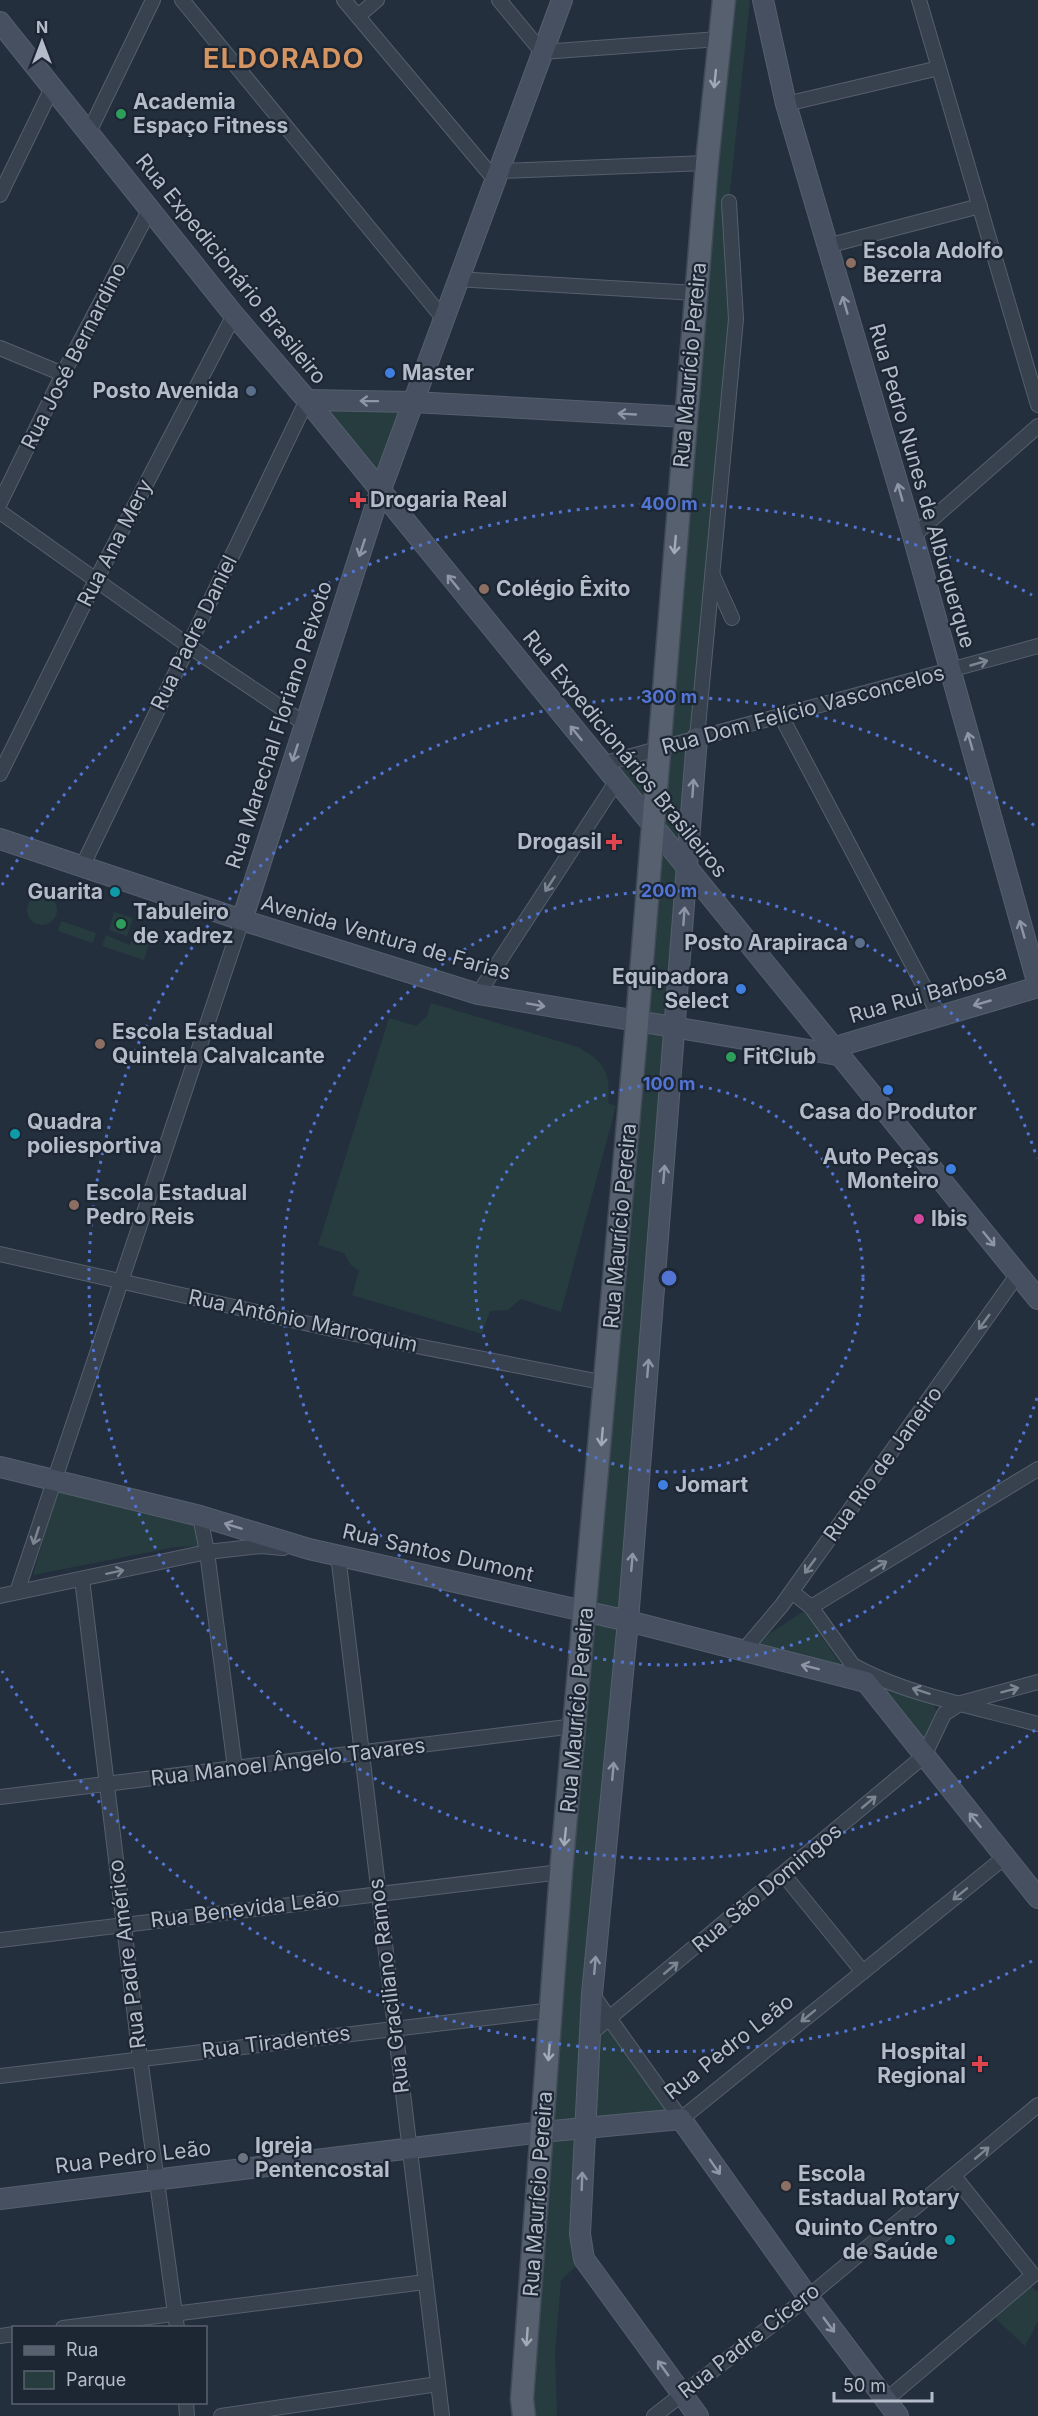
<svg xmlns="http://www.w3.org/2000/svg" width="1038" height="2416" viewBox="0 0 1038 2416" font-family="Inter,sans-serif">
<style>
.green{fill:#263c3f}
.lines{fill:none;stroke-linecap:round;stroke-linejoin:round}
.street-casing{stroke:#565f6c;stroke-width:16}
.secondary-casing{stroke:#565f6c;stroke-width:22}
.primary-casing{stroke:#414a57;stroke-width:25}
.street{stroke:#38414e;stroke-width:14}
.secondary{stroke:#465061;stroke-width:20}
.primary{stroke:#56606e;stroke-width:22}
.oneway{stroke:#a1aab7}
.oneway2{stroke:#8e96a5}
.oneway3{stroke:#7c8592}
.ring{fill:none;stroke:#5274d3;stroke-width:3;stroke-dasharray:3 6}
.leisure-dot{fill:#2e9e5b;stroke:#1d2633;stroke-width:2}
.education-dot{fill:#8d6e63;stroke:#1d2633;stroke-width:2}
.shop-dot{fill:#3f7fe0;stroke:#1d2633;stroke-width:2}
.service-dot{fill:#5c6f8a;stroke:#1d2633;stroke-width:2}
.health-dot{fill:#e0444e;stroke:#1d2633;stroke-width:2}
.culture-dot{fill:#0f9aa8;stroke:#1d2633;stroke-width:2}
.hotel-dot{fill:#d1479c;stroke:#1d2633;stroke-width:2}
.worship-dot{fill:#6b7280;stroke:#1d2633;stroke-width:2}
.labels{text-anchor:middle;stroke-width:4.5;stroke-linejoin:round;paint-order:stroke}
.poi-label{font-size:21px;font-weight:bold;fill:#b4bcc9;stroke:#1d2633;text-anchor:start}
.street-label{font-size:21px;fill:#b4bcc9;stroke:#1d2633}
.district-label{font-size:27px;font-weight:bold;letter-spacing:1.5px;fill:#d59563;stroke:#1d2633}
.centre{fill:#5274d3;stroke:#1d2633;stroke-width:3}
.ring-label{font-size:18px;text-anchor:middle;font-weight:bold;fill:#5274d3;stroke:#1d2633;stroke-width:4.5;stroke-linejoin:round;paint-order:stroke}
</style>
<rect width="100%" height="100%" fill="#242f3e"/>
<!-- green -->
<g class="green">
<path d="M724,0H750L729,202L736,319L592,1994L681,2119L584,2128V2259L561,2280L555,2353L557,2416H524L653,828L602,764L659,748Z"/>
<path d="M316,405L401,406L375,476Z"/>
<circle cx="42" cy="910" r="15"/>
<path d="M114,912L133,918L127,936L109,930Z"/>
<path d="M61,921L96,933L93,943L58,931Z"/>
<path d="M135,930L151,936L144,960L102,946L106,935L130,945Z"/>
<path d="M431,1003L578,1047C605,1062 611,1073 608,1103L616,1106L561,1312L521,1299L508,1310L490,1311L482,1334L352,1295L359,1271L350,1264L344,1253L318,1245L389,1018L416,1026L427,1016Z"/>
<path d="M57,1492L196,1526L198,1546L175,1547L33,1575Z"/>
<path d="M804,1611L842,1666L752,1645Z"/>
<path d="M862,1674L933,1703L937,1713L922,1744Z"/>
<path d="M1028,2284L1038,2292V2321L1025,2346L994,2317Z"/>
</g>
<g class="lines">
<defs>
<g id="street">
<path d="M182,0L443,318"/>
<path d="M344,0L496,181"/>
<path d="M499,0L542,52L719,39"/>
<path d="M919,0L1038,405"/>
<path d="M358,16L377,0"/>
<path d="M786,104L939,68"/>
<path d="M89,132L153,0"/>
<path d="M499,171L707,163"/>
<path d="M0,195L52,88"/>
<path d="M827,246L980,206"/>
<path d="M456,279L696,293"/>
<path d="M0,348L63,374"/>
<path d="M0,503L63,374L150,209"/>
<path d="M0,512L189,646L304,723"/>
<path d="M913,536L1038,426"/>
<path d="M713,576L732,618"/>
<path d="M781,716L939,1015"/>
<path d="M697,738L736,319L729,202"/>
<path d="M602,764L1038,646"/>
<path d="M0,774L96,580L234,315"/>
<path d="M82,867L307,400"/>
<path d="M478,994L616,782"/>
<path d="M0,1254L345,1332L606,1383"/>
<path d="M200,1516L207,1552L235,1768"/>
<path d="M338,1555L442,2416"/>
<path d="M82,1579L140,2058L177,2328"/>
<path d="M17,1592L242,920"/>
<path d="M792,1592L811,1607L857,1671"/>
<path d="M0,1596L207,1552L261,1546L283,1548"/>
<path d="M811,1607L1038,1469"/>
<path d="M744,1650L782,1605L1018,1274"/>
<path d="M851,1664C902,1694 980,1708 1038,1724"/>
<path d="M0,1797L575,1726"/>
<path d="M784,1875L863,1972"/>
<path d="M0,1940L561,1872"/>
<path d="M592,1994L681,2119L1005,1857"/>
<path d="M590,2034L924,1756L944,1714L961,1703L1038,1682"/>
<path d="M0,2076L553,2010"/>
<path d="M63,2328L425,2282"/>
<path d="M0,2336L14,2334"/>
<path d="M886,2400L1033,2275L954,2176"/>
<path d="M186,2402L187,2416"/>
<path d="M221,2416L438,2384"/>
<path d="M654,2416L808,2297L1038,2105"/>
</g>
<g id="secondary">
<path d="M763,0L786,104L913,536L1038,985"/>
<path d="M0,22L234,315L307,400L1038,1299"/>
<path d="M307,400L413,402L685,417"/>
<path d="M697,738L628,1621L592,1994L580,2234L584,2259L698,2416"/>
<path d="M0,839L242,920L478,994L838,1055"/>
<path d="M242,920L380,492L562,0"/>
<path d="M832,1048L1038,987"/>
<path d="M0,1467L200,1516L309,1549L628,1621L866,1682L1038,1898"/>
<path d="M0,2199L542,2132L681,2119L808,2297L898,2416"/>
</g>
<path id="primary" d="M524,2416L522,2399L561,1872L637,1023L707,163L724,0"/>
</defs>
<!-- street casing -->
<use href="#street" class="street-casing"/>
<!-- secondary casing -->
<use href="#secondary" class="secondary-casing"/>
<!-- primary casing -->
<use href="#primary" class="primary-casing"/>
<!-- street -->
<use href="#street" class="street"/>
<!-- secondary -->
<use href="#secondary" class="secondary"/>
<!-- primary -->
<use href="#primary" class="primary"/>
</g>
<!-- one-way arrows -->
<defs><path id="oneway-shaft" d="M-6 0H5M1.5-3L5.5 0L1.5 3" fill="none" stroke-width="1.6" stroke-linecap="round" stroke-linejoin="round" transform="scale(1.5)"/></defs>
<g class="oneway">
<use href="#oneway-shaft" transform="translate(715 79) rotate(96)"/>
<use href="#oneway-shaft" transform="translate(675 545) rotate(95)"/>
<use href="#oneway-shaft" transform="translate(602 1437) rotate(95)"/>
<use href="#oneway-shaft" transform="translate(565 1837) rotate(96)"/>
<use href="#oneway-shaft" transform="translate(549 2052) rotate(95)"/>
<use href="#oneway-shaft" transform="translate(527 2337) rotate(94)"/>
</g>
<g class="oneway2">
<use href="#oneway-shaft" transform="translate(845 305) rotate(-106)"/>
<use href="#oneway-shaft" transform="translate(369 401) rotate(-179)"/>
<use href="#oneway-shaft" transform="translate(627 414) rotate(-177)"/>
<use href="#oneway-shaft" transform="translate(900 492) rotate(-106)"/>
<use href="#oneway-shaft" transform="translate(362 548) rotate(108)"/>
<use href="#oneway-shaft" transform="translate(453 582) rotate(-129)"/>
<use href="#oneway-shaft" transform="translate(576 733) rotate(-129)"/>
<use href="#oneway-shaft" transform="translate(970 741) rotate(-106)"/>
<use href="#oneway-shaft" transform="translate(295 753) rotate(108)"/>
<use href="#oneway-shaft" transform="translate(693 788) rotate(-86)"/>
<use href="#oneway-shaft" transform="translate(684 916) rotate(-86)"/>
<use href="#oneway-shaft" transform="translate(1022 929) rotate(-106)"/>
<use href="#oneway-shaft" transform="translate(982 1003) rotate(164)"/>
<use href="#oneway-shaft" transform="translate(536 1005) rotate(10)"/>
<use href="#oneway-shaft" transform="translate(664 1174) rotate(-85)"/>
<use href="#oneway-shaft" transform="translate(989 1239) rotate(51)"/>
<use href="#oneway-shaft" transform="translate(648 1368) rotate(-85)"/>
<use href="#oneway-shaft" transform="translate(233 1526) rotate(-163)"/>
<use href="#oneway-shaft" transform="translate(632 1562) rotate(-85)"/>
<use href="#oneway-shaft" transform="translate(810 1667) rotate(-166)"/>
<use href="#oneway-shaft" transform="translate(613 1771) rotate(-85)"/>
<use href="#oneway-shaft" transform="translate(975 1820) rotate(-129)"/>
<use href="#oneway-shaft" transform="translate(595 1965) rotate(-85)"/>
<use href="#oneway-shaft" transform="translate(715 2167) rotate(55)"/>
<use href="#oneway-shaft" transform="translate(582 2181) rotate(-88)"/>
<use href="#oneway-shaft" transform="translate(829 2325) rotate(53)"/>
<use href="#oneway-shaft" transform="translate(663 2368) rotate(-126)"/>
</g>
<g class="oneway3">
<use href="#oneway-shaft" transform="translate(979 663) rotate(-16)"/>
<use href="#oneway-shaft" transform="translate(550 884) rotate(123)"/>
<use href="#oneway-shaft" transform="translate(984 1322) rotate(126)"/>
<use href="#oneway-shaft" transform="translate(36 1536) rotate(108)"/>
<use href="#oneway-shaft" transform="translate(810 1566) rotate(126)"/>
<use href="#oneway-shaft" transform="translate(879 1566) rotate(-31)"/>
<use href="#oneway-shaft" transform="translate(115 1572) rotate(-12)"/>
<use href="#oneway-shaft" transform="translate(1010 1690) rotate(-15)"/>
<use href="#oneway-shaft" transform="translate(921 1691) rotate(-162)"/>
<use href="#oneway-shaft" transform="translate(869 1802) rotate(-40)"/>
<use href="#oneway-shaft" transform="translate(960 1894) rotate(141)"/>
<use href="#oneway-shaft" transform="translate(671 1968) rotate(-40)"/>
<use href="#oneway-shaft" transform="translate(808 2016) rotate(141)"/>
<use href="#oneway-shaft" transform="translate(982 2153) rotate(-40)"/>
</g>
<!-- distance rings -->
<g class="ring">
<circle cx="669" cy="1278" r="194"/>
<path d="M1037 1398A387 387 0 1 1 1037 1158"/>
<path d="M1035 1730A581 581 0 1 1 1035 826"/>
<path d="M1032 1961A774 774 0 0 1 2 1671M2 885A774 774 0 0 1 1032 595"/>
</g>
<!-- markers -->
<g class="leisure-dot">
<circle cx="121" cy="114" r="6"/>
<circle cx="121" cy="924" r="6"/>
<circle cx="731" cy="1057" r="6"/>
</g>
<g class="education-dot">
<circle cx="851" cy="263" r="6"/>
<circle cx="484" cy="589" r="6"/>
<circle cx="100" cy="1044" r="6"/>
<circle cx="74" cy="1205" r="6"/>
<circle cx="786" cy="2186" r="6"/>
</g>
<g class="shop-dot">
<circle cx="390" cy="373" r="6"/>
<circle cx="741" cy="989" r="6"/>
<circle cx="888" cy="1090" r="6"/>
<circle cx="951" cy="1169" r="6"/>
<circle cx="663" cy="1485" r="6"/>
</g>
<g class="service-dot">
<circle cx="251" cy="391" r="6"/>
<circle cx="860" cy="943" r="6"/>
</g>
<g class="health-dot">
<path d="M355 491h6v6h6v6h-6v6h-6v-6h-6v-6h6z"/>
<path d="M611 833h6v6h6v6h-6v6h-6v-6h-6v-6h6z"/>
<path d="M977 2055h6v6h6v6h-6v6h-6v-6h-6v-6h6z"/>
</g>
<g class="culture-dot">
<circle cx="115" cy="892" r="6"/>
<circle cx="15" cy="1134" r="6"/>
<circle cx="950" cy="2240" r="6"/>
</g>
<circle class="hotel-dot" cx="919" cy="1219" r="6"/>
<circle class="worship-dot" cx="243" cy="2158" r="6"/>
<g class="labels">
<!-- poi labels -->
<g class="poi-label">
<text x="133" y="109">Academia<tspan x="133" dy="24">Espaço Fitness</tspan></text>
<text x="863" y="258">Escola Adolfo<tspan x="863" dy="24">Bezerra</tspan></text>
<text x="402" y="380">Master</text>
<text x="239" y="398" text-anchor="end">Posto Avenida</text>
<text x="370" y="507">Drogaria Real</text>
<text x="496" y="596">Colégio Êxito</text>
<text x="602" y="849" text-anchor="end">Drogasil</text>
<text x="103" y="899" text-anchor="end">Guarita</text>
<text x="133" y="919">Tabuleiro<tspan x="133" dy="24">de xadrez</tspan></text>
<text x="848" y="950" text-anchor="end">Posto Arapiraca</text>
<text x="729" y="984" text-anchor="end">Equipadora<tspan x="729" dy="24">Select</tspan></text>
<text x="112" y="1039">Escola Estadual<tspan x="112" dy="24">Quintela Calvalcante</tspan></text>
<text x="743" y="1064">FitClub</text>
<text x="888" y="1119" text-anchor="middle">Casa do Produtor</text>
<text x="27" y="1129">Quadra<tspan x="27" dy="24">poliesportiva</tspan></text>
<text x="939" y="1164" text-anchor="end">Auto Peças<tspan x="939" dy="24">Monteiro</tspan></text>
<text x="86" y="1200">Escola Estadual<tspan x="86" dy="24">Pedro Reis</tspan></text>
<text x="931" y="1226">Ibis</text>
<text x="675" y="1492">Jomart</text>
<text x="966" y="2059" text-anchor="end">Hospital<tspan x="966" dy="24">Regional</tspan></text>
<text x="255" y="2153">Igreja<tspan x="255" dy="24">Pentencostal</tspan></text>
<text x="798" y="2181">Escola<tspan x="798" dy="24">Estadual Rotary</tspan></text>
<text x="938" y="2235" text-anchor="end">Quinto Centro<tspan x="938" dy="24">de Saúde</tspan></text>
</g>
<!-- street labels -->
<g class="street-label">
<text transform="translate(231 269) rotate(51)" y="7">Rua Expedicionário Brasileiro</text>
<text transform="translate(74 356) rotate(-63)" y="7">Rua José Bernardino</text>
<text transform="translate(690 365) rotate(-85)" y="7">Rua Maurício Pereira</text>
<text transform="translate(922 486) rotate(74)" y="7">Rua Pedro Nunes de Albuquerque</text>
<text transform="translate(115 543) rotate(-63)" y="7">Rua Ana Mery</text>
<text transform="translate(194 633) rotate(-64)" y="7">Rua Padre Daniel</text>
<text transform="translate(803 710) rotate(-15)" y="7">Rua Dom Felício Vasconcelos</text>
<text transform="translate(279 725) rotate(-72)" y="7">Rua Marechal Floriano Peixoto</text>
<text transform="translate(625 754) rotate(51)" y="7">Rua Expedicionários Brasileiros</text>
<text transform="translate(386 938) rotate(16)" y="7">Avenida Ventura de Farias</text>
<text transform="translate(928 994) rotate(-16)" y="7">Rua Rui Barbosa</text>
<text transform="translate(620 1226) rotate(-85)" y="7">Rua Maurício Pereira</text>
<text transform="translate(303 1321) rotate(12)" y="7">Rua Antônio Marroquim</text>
<text transform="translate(883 1464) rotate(-54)" y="7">Rua Rio de Janeiro</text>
<text transform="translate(438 1553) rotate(13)" y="7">Rua Santos Dumont</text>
<text transform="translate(577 1710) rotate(-85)" y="7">Rua Maurício Pereira</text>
<text transform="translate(288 1762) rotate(-7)" y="7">Rua Manoel Ângelo Tavares</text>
<text transform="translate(767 1888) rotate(-40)" y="7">Rua São Domingos</text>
<text transform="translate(245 1909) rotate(-7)" y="7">Rua Benevida Leão</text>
<text transform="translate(127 1954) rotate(-97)" y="7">Rua Padre Américo</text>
<text transform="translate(389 1986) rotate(-97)" y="7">Rua Graciliano Ramos</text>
<text transform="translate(276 2042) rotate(-7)" y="7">Rua Tiradentes</text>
<text transform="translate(729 2047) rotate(-38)" y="7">Rua Pedro Leão</text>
<text transform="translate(133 2157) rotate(-7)" y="7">Rua Pedro Leão</text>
<text transform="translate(538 2194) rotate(-86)" y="7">Rua Maurício Pereira</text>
<text transform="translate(749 2341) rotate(-38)" y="7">Rua Padre Cícero</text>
</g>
<!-- district labels -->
<g class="district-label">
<text x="284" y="68">ELDORADO</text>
</g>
</g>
<circle cx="669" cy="1278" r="9" class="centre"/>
<g class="ring-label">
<text x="669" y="510">400 m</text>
<text x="669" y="703">300 m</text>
<text x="669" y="897">200 m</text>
<text x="669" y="1090">100 m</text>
</g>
<!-- legend -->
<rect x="12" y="2326" width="195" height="78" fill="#1d2633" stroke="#59626f" stroke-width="1.5"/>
<rect x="24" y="2346" width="30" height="9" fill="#56606e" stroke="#59626f" stroke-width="1.5"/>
<text x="66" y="2356" font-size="18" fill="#b4bcc9">Rua</text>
<rect x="24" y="2371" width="30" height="18" fill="#263c3f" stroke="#59626f" stroke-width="1.5"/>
<text x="66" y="2386" font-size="18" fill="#b4bcc9">Parque</text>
<!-- north arrow -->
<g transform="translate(42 42)" stroke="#1d2633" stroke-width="4.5" paint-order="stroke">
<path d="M0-4.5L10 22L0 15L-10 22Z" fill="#b4bcc9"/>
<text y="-9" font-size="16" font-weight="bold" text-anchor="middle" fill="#b4bcc9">N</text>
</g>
<!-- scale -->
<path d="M834 2392v9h98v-9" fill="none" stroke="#b4bcc9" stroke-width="3"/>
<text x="843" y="2392" font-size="18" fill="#b4bcc9" stroke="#1d2633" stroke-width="4.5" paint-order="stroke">50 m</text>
</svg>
